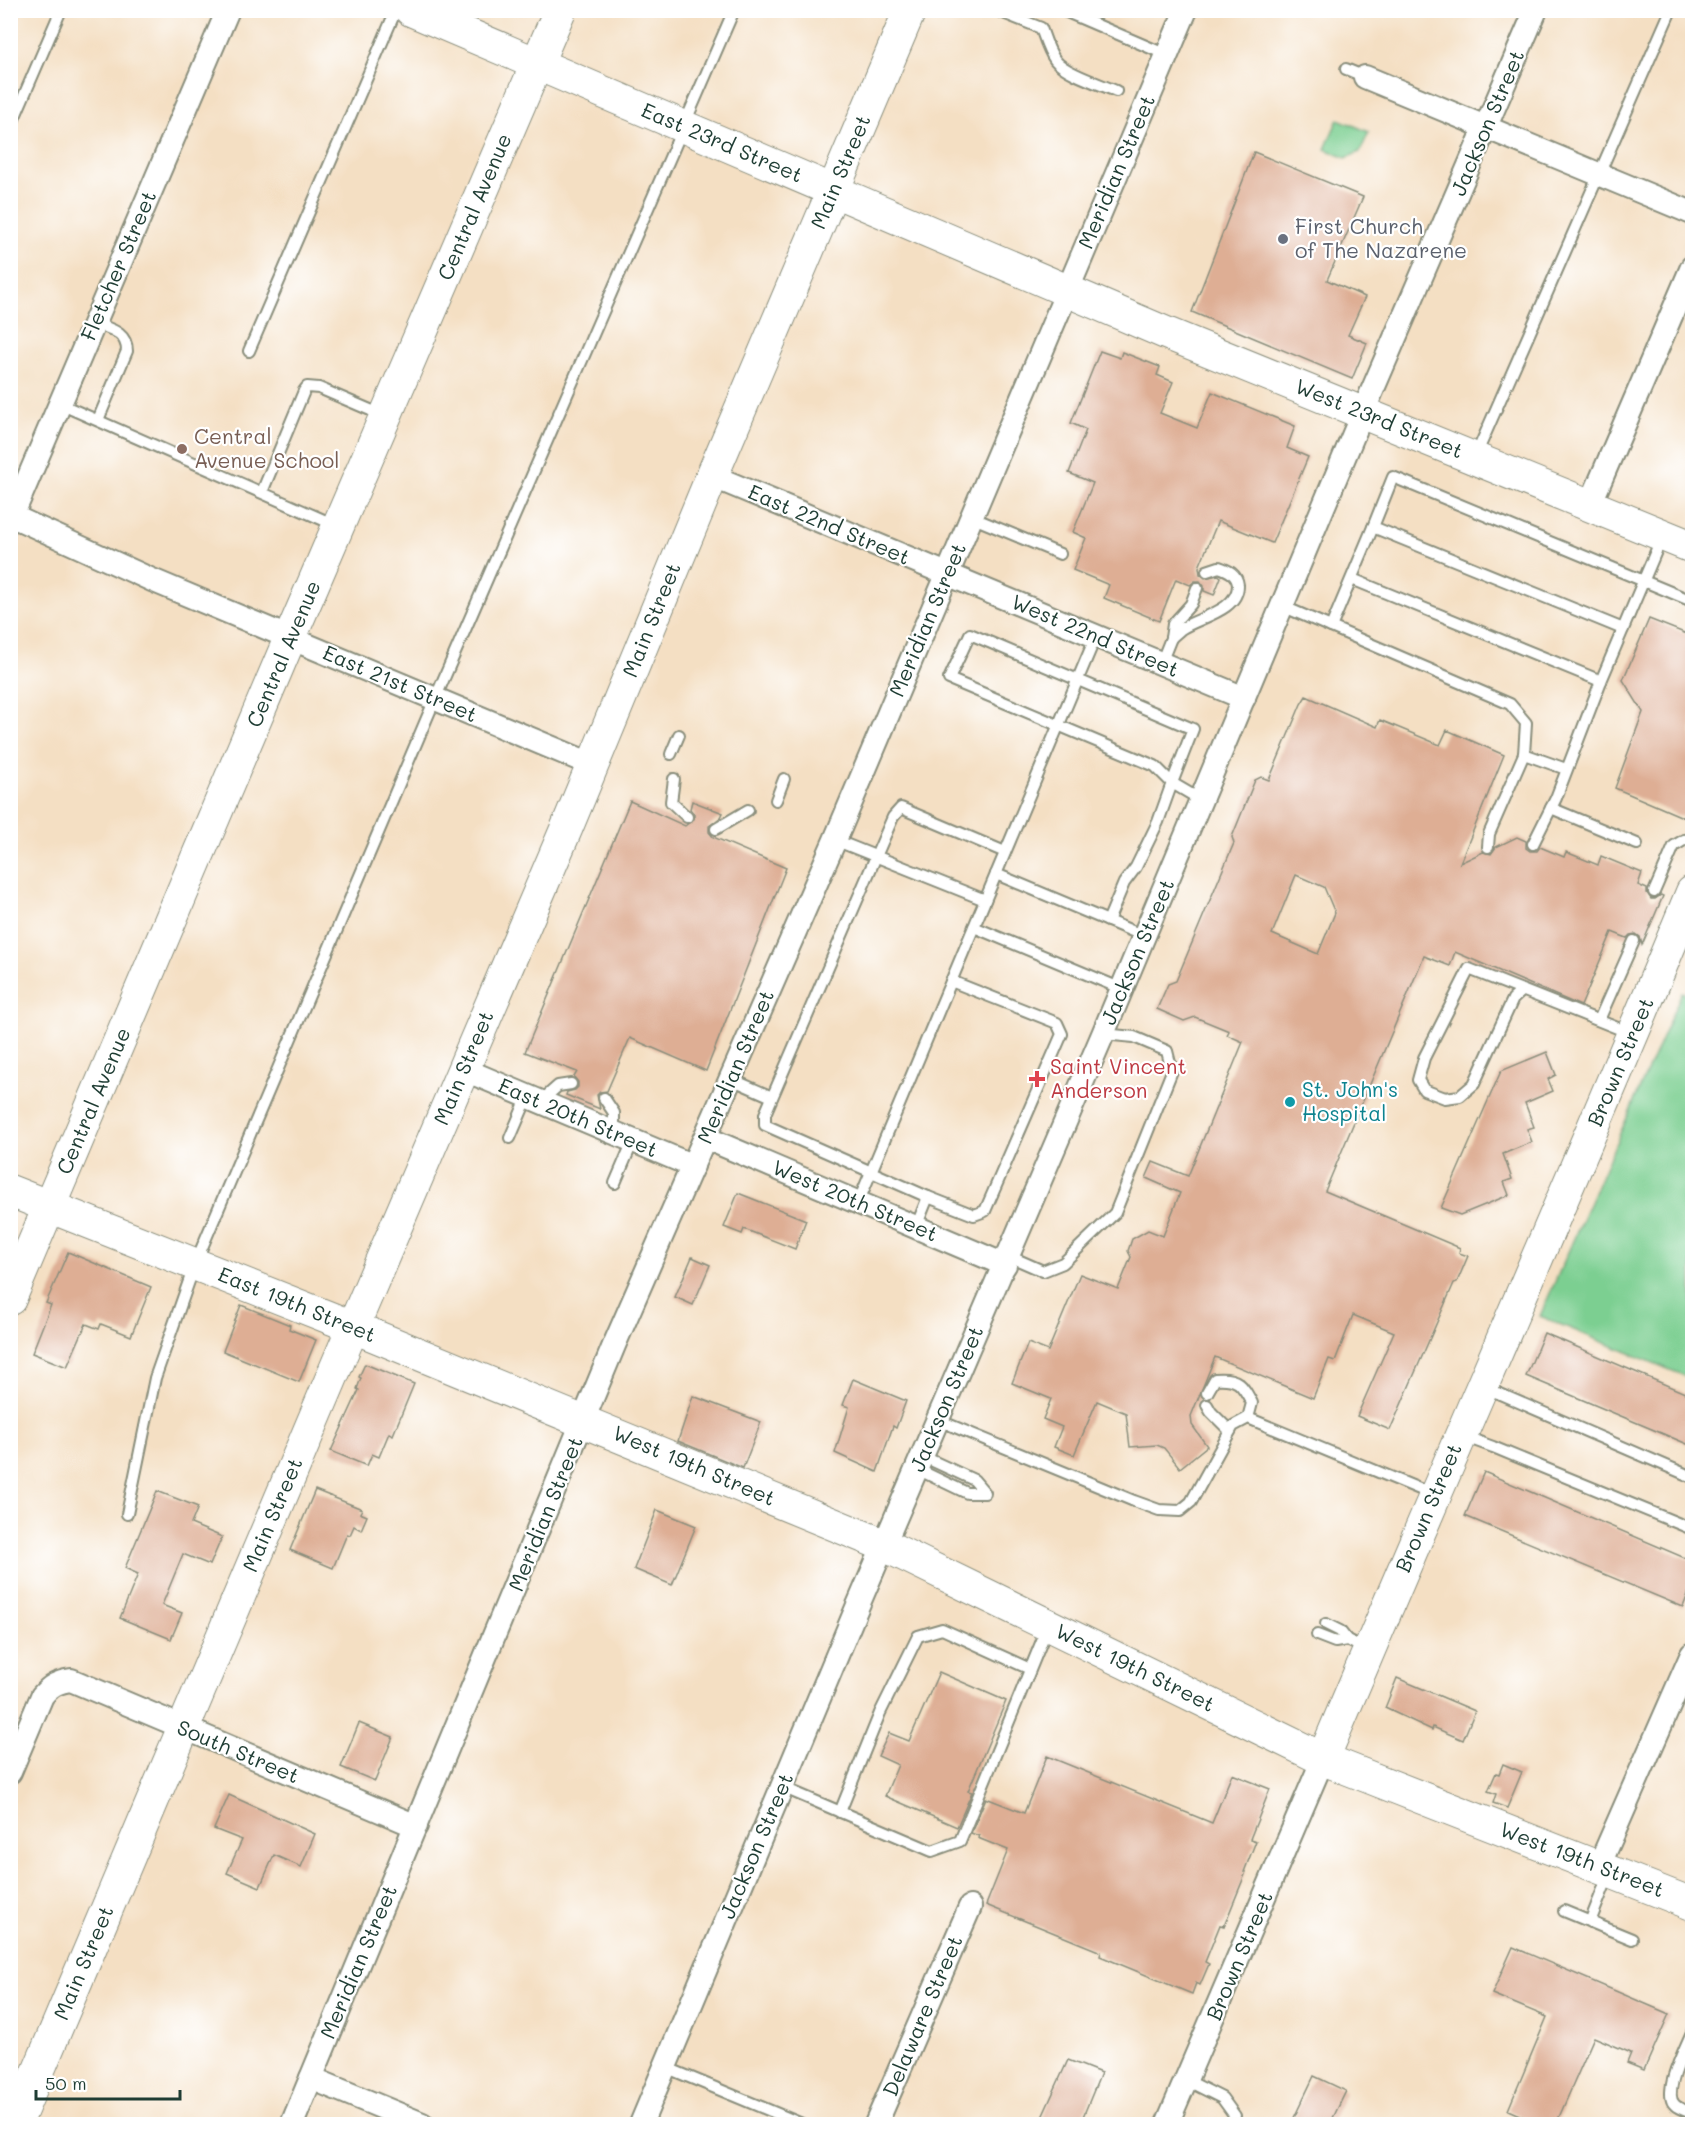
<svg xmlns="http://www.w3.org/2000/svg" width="1703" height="2135" viewBox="0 0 1703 2135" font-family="Mali,sans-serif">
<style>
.green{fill:#7bcf91;stroke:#4d8662;stroke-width:1.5}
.building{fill:#deae94;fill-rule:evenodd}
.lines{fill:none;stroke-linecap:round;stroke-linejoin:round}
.lane-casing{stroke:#8a8e7c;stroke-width:14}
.street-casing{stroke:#8a8e7c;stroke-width:26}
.secondary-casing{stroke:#8a8e7c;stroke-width:34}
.lane{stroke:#fff;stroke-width:10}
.street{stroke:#fff;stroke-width:22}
.secondary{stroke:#fff;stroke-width:32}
.worship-dot{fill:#6b7280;stroke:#fff;stroke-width:2}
.education-dot{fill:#8d6e63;stroke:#fff;stroke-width:2}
.health-dot{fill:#e0444e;stroke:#fff;stroke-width:2}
.culture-dot{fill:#0f9aa8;stroke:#fff;stroke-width:2}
.labels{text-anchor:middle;stroke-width:4.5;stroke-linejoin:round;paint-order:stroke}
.street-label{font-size:21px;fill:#1f3d34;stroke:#fff}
.worship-label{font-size:21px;fill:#5b616d;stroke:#fff;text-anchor:start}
.education-label{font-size:21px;fill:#785e54;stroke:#fff;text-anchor:start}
.health-label{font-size:21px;fill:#be3a42;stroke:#fff;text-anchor:start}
.culture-label{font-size:21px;fill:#0d838f;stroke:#fff;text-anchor:start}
</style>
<rect width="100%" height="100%" fill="#fff"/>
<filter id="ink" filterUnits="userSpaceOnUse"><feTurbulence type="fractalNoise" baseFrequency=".0167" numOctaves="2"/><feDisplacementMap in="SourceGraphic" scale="12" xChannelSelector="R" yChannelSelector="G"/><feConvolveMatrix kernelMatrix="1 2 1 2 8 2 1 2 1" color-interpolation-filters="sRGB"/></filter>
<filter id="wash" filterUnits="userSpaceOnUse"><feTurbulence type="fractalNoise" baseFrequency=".008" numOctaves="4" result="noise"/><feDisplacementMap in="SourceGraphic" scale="24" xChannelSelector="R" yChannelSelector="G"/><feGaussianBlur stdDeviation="1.35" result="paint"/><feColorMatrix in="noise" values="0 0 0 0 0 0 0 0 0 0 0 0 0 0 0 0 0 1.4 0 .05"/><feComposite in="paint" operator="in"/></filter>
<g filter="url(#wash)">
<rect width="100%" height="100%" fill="#f4dfc3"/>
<!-- green -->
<g class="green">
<path d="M1338,119L1369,132L1360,152L1346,158L1325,149Z"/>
<path d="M1682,992L1692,996V1379L1540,1316Z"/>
</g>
<g id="blocks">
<!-- building -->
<g class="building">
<path d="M1254,152L1363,197L1327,280L1365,297L1348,335L1367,343L1352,379L1192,312Z"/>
<path d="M1100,351L1120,358L1122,352L1160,367L1157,375L1173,382L1160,413L1197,428L1212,392L1295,426L1287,448L1308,457L1272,543L1218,521L1199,567L1200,574L1205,578L1218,575L1221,577L1214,595L1204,591V586L1200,581H1195L1190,585L1176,579L1159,621L1104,598L1109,585L1073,570L1086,538L1073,532L1093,483L1069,473L1086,430L1071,423Z"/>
<path d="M1649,619L1692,636V821L1615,788L1643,712L1623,680Z"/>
<path d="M1306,696L1377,727L1380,720L1440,745L1447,730L1504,755L1460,863L1483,852L1491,854L1496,847L1517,837L1526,841V848L1530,851H1537L1540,847L1564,857L1566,852L1598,865L1601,856L1642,873L1638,885L1647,889V893L1651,899H1655L1661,895L1663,896L1642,945L1640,937L1636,934L1630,935L1627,938L1612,932L1581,1006L1455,952L1450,966L1424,956L1325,1191L1460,1248L1459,1253L1468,1256L1457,1282L1454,1283L1390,1430L1357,1416L1394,1332L1353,1315L1335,1361L1329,1359L1313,1398L1215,1357L1191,1416L1192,1425L1207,1446L1180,1468L1164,1448L1157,1445L1130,1447L1126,1413L1097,1401L1074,1455L1054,1447L1062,1427L1043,1419L1051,1399L1012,1383L1028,1343L1048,1351L1080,1274L1118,1289L1131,1257L1128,1251L1132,1239L1148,1230L1163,1236L1180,1193L1146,1178L1153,1162L1188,1176L1243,1042L1227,1035L1229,1031L1195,1017L1184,1021L1157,1009L1168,984L1176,981L1234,843L1232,837L1255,780L1261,777L1269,780L1301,704ZM1296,875L1324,887L1335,913L1318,954L1272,934Z"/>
<path d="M630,801L685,826L694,819V814L690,809L692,801L723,813L721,817L709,826V832L713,837L786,868L706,1071L630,1038L607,1091L600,1092L597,1095L600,1109L566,1095L567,1092L575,1090L578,1087V1082L574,1077L577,1072L525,1052Z"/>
<path d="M1547,1052L1556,1075L1548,1079L1553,1091L1525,1103L1534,1127L1527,1129L1532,1142L1503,1154L1512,1179L1504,1182L1509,1195L1460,1215L1441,1208L1501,1071Z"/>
<path d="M738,1193L806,1220L795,1249L744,1229L742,1234L724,1227Z"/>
<path d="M68,1252L151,1287L131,1336L101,1324L99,1329L86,1324L67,1367L32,1353L51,1305L46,1303Z"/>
<path d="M692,1257L710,1265L693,1305L675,1297Z"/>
<path d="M241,1305L290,1325L289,1329L316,1340L299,1382L223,1351Z"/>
<path d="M1544,1333L1692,1396V1446L1526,1376Z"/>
<path d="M365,1364L414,1384L393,1435L389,1433L379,1457L372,1454L367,1466L331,1451L359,1390L357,1389L361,1378L359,1377Z"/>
<path d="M853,1379L906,1401L896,1428L893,1426L877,1472L835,1453L849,1407L843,1405Z"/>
<path d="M693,1396L761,1422L743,1468L678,1441Z"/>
<path d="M1484,1472L1692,1561V1584L1683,1607L1465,1516Z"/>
<path d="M315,1490L362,1509L360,1513L367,1516L361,1530L354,1526L350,1535L347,1534L333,1568L290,1550Z"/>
<path d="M157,1491L198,1507L191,1524L222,1537L210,1565L183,1554L162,1605L182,1613L171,1639L120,1618L138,1574L125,1568Z"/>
<path d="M657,1510L696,1526L672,1585L634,1569Z"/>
<path d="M939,1672L1006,1701L968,1791L972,1792L957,1827L885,1796L898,1765L878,1756L889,1733L909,1741Z"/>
<path d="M1397,1678L1475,1711L1463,1740L1433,1727L1432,1730L1385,1708Z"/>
<path d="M359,1723L393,1737L375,1781L341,1767Z"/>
<path d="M1047,1756L1212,1823L1232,1774L1270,1789L1250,1839L1256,1841L1244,1872H1246L1224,1926L1220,1925L1205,1962L1209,1964L1200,1985L1196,1983L1192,1994L1100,1956L1101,1952L986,1905L1008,1850L978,1838L979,1836L971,1833L986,1798L1024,1813Z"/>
<path d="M1503,1764L1522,1772L1507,1808L1493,1803L1496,1794L1488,1791L1496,1773L1499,1774Z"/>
<path d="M229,1795L315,1834L301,1867L274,1855L260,1887L227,1873L242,1840L214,1829Z"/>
<path d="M1513,1947L1669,2014L1644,2070L1627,2063L1631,2053L1594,2037L1556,2124H1540L1508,2110L1547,2017L1492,1994Z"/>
<path d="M1068,2060L1101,2073L1080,2124H1039Z"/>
<path d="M1314,2076L1346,2091L1330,2124H1291Z"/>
</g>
</g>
</g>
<g filter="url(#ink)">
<use href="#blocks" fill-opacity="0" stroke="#8a8e7c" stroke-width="1.5"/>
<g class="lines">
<defs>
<g id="lane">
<path d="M996,10L1041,28C1045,39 1048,50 1055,60C1065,73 1100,84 1116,91"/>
<path d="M1062,10L1167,55"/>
<path d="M1346,69L1365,77"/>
<path d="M10,128L61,10"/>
<path d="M95,323C110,329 127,332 127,351L98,420"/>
<path d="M249,351L396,10"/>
<path d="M60,404L335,525"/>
<path d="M1476,455L1671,10"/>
<path d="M262,492L304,391L307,387L319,388L382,415"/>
<path d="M971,517L1060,554"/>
<path d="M1352,579L1601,681"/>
<path d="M1197,588L1191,604L1173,624L1171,638C1174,635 1178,632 1181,629C1199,617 1238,611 1238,585C1237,574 1228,570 1219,567L1207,571"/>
<path d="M1282,606L1331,627L1373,527"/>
<path d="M1331,627L1510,704L1526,723L1524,754L1566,769"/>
<path d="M1623,629L1373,527L1393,477L1692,601"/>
<path d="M1161,663L1171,638"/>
<path d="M671,754L679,735"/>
<path d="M674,779L671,802L687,817"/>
<path d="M776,800L784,779"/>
<path d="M1551,808L1637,844"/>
<path d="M716,829L748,810"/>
<path d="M835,840L985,900"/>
<path d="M1533,844L1556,798L1601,681L1662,537"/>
<path d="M1488,847L1489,834L1524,754"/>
<path d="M996,874L1144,936"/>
<path d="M1654,892L1674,846L1684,840L1692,839"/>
<path d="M1108,921L1124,883L1136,867L1158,822L1172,783L1155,766L949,679L970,634L1193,729L1172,783L1201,800"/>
<path d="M974,927L1122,989"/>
<path d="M1523,990L1513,999L1474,1084L1460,1096L1445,1098L1424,1090L1418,1080L1424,1058L1469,969L1630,1033"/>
<path d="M1599,1020L1634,941"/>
<path d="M731,1079L772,1097"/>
<path d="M604,1098L614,1113V1133"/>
<path d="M541,1101L558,1086L571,1084"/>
<path d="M510,1138L528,1096"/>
<path d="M615,1183L633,1141"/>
<path d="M928,1197L974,1215L985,1211L1062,1034L1057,1023L951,981"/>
<path d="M858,1203L1096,636"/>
<path d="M916,1227L928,1197L765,1125V1114L893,817L901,808L1005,852"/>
<path d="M1009,1256L1043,1271L1063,1263L1115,1213L1172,1071L1167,1051L1134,1037L1103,1034"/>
<path d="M1484,1387L1692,1477"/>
<path d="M1207,1393L1215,1379C1238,1377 1242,1384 1252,1403L1248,1418"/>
<path d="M1207,1405L1211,1412L1230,1431"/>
<path d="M938,1420L1134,1501L1159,1510L1180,1511L1191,1502L1233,1426L1248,1418L1434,1495"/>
<path d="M1463,1436L1493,1447L1692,1529"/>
<path d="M917,1469L967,1493H985L974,1480L922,1456"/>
<path d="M127,1514L155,1378L195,1264L435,699L734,10"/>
<path d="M1326,1624L1340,1631L1347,1640L1366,1649"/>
<path d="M1317,1635L1335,1642L1347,1640"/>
<path d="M782,1787L932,1851L960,1841L1048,1626"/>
<path d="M840,1812L880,1713L918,1636L942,1629L1030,1669"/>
<path d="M1564,1911L1632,1939"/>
<path d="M1590,1922L1609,1874"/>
<path d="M1692,2032C1687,2045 1661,2093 1675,2105C1679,2109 1687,2111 1692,2113"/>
<path d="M665,2067L802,2124"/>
<path d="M1186,2080L1222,2098L1235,2116L1232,2124"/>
</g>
<g id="street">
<path d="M1365,77L1692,213"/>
<path d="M712,476L1244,698"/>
<path d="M1589,507L1692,267"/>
<path d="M10,515L152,580L593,765"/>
<path d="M10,521L228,10"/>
<path d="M463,1069L693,1166"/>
<path d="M706,1138L1005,1265"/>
<path d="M10,1772L42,1696C51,1685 58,1682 71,1680L416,1826"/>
<path d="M1599,1866L1692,1654"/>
<path d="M311,2078L422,2124"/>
<path d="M292,2124L615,1343L835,840L1186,10"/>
<path d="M641,2124L856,1610L1103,1034L1363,412L1536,10"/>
<path d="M876,2124L970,1907"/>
<path d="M1167,2124L1323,1759"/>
</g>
<g id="secondary">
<path d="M411,10L1166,333L1692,547"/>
<path d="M10,1191L353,1327L884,1545L1323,1759L1692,1904"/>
<path d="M10,1299L290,638L560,10"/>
<path d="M1323,1759C1445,1469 1572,1182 1692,892"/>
<path d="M16,2124L353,1327L567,827L712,476L910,10"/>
</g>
</defs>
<!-- lane casing -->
<use href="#lane" class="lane-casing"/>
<!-- street casing -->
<use href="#street" class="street-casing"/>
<!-- secondary casing -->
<use href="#secondary" class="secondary-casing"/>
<!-- lane -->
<use href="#lane" class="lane"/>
<!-- street -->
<use href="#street" class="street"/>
<!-- secondary -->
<use href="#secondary" class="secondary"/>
</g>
</g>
<!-- markers -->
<circle class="worship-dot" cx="1283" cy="239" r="6"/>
<circle class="education-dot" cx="182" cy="449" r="6"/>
<path class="health-dot" d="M1034 1070h6v6h6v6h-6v6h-6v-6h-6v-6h6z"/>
<circle class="culture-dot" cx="1290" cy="1102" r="6"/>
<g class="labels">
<!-- street labels -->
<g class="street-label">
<text transform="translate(1488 123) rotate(-67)" y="7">Jackson Street</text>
<text transform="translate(722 143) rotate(23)" y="7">East 23rd Street</text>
<text transform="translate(841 172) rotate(-67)" y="7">Main Street</text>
<text transform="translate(1117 172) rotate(-67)" y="7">Meridian Street</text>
<text transform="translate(475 207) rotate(-67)" y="7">Central Avenue</text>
<text transform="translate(119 266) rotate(-67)" y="7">Fletcher Street</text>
<text transform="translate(1379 419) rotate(22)" y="7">West 23rd Street</text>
<text transform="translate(829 525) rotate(23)" y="7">East 22nd Street</text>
<text transform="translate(652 620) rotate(-68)" y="7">Main Street</text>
<text transform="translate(928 620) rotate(-67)" y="7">Meridian Street</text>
<text transform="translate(1095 636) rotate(23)" y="7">West 22nd Street</text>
<text transform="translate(284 654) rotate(-67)" y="7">Central Avenue</text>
<text transform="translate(400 684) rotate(23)" y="7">East 21st Street</text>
<text transform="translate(1138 952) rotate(-67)" y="7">Jackson Street</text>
<text transform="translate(1621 1062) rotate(-67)" y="7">Brown Street</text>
<text transform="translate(736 1067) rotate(-67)" y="7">Meridian Street</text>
<text transform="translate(464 1068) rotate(-67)" y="7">Main Street</text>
<text transform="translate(94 1101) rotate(-67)" y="7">Central Avenue</text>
<text transform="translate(578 1118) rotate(23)" y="7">East 20th Street</text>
<text transform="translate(855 1201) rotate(23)" y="7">West 20th Street</text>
<text transform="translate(297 1305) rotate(22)" y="7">East 19th Street</text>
<text transform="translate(947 1399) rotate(-67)" y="7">Jackson Street</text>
<text transform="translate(694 1466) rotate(23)" y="7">West 19th Street</text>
<text transform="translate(1429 1508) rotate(-67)" y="7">Brown Street</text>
<text transform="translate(546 1514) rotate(-68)" y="7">Meridian Street</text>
<text transform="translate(273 1515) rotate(-67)" y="7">Main Street</text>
<text transform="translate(1135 1668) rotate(26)" y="7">West 19th Street</text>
<text transform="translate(238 1752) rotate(23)" y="7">South Street</text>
<text transform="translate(757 1846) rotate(-67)" y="7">Jackson Street</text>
<text transform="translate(1582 1860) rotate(21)" y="7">West 19th Street</text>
<text transform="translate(1240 1956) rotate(-67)" y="7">Brown Street</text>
<text transform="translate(359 1962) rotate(-67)" y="7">Meridian Street</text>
<text transform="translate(84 1963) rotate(-67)" y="7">Main Street</text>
<text transform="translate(923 2016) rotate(-67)" y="7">Delaware Street</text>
</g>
<!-- worship labels -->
<g class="worship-label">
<text x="1295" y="234">First Church<tspan x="1295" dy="24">of The Nazarene</tspan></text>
</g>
<!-- education labels -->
<g class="education-label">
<text x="194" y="444">Central<tspan x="194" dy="24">Avenue School</tspan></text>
</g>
<!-- health labels -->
<g class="health-label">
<text x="1050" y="1074">Saint Vincent<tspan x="1050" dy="24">Anderson</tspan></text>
</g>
<!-- culture labels -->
<g class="culture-label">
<text x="1302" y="1097">St. John's<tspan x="1302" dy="24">Hospital</tspan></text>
</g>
</g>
<!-- margin -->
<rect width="1703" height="2135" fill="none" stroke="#fff" stroke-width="36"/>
<!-- scale -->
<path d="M36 2090v9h144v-9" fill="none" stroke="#1f3d34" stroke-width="3"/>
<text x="45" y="2090" font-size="18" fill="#1f3d34" stroke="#ffffff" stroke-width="4.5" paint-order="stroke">50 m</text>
</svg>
